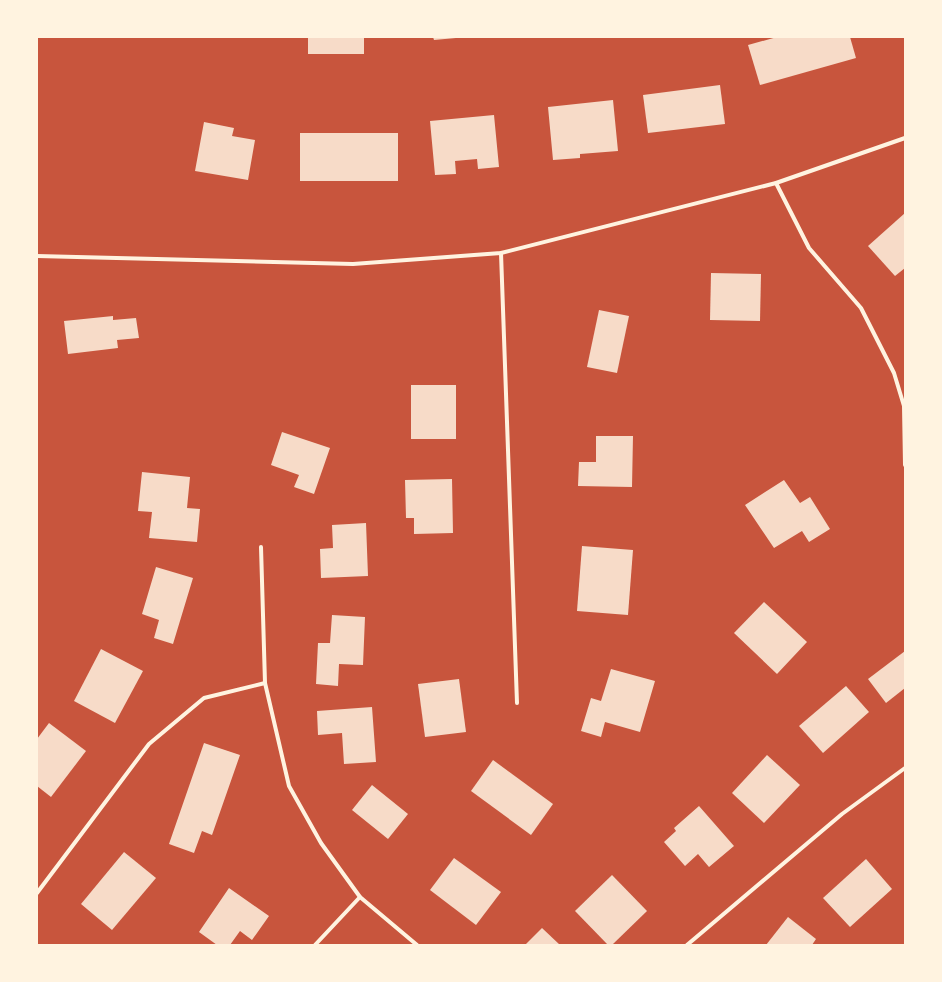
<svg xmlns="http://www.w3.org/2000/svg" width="942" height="982" viewBox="0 0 942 982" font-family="'Playfair Display',serif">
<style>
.building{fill:#f7dbc8}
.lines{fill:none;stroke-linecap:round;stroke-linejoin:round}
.minor{stroke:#fff3e0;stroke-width:4}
</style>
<rect width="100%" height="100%" fill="#c8553d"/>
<!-- building -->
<g class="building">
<rect x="308" y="37" width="56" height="17"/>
<path d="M433,37H456V38L434,40Z"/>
<path d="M777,37H850L856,58L760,85L748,45Z"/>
<path d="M720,85L725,124L648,133L643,95Z"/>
<path d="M613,100L618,151L580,154V158L553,160L548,107Z"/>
<path d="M494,115L499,167L478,169L477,159L455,161L456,174L435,175L430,121Z"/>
<path d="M204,122L234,128L232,136L255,140L248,180L195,171Z"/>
<rect x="300" y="133" width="98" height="48"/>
<path d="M905,213V268L895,276L868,246Z"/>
<path d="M711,273L761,274L760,321L710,320Z"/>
<path d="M599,310L629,316L617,373L587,367Z"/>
<path d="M113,316V320L136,318L139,338L117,340L118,348L68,354L64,321Z"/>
<rect x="411" y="385" width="45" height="54"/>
<path d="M282,432L330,448L314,494L294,487L299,475L271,465Z"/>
<path d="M596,436H633L632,487L578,486L579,462H596Z"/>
<path d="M142,472L190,477L187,508L200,509L197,542L149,538L152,512L138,511Z"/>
<path d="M452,479L453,533L414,534V518H406L405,480Z"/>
<path d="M784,480L800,503L810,497L830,529L809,542L802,531L774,548L745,505Z"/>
<path d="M366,523L368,576L321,578L320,549L333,548L332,525Z"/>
<path d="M582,546L633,550L628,615L577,611Z"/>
<path d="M156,567L193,578L173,644L154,638L159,620L142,614Z"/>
<path d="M764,602L807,642L777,674L734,633Z"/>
<path d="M332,615L365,617L363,665L339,664L338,686L316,684L318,643H330Z"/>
<path d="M101,649L143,671L115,723L74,701Z"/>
<path d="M905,651V688L886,703L868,679Z"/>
<path d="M611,669L655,681L640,732L605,722L601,737L581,731L591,698L601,701Z"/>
<path d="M459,679L466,732L425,737L418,684Z"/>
<path d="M846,686L869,712L823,753L799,726Z"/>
<path d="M372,707L376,762L344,764L342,733L318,735L317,711Z"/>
<path d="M49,723L86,751L51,797L37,786V739Z"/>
<path d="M204,743L240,755L212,835L202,831L194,853L169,844Z"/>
<path d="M767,755L800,785L764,823L732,793Z"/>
<path d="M493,760L553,804L531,835L471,791Z"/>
<path d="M372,785L408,814L388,839L352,810Z"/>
<path d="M699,806L734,846L709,867L698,854L685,866L664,842L676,831L674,828Z"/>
<path d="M124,852L156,878L112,930L81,904Z"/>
<path d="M454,858L501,892L476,925L430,890Z"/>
<path d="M866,859L892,889L850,927L823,898Z"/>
<path d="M612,875L647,911L612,945H608L575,911Z"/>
<path d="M229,888L269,916L252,940L240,931L230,945H217L199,932Z"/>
<path d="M788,917L816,939L812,945H766Z"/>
<path d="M542,928L560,945H525Z"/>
</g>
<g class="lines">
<!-- minor -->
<g class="minor">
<path d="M776,183L809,248L861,308L894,373L904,406L905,465"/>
<path d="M501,253L517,703"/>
<path d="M37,256L353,264L501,253L776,183L905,138"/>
<path d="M261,547L265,683L289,786L321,843L360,897L417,945"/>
<path d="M37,893L149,744L204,698L265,683"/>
<path d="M315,945L360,897"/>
<path d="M687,945L842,814L905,768"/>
</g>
</g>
<!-- border -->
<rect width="942" height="982" fill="none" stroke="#fff3e0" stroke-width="76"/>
</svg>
